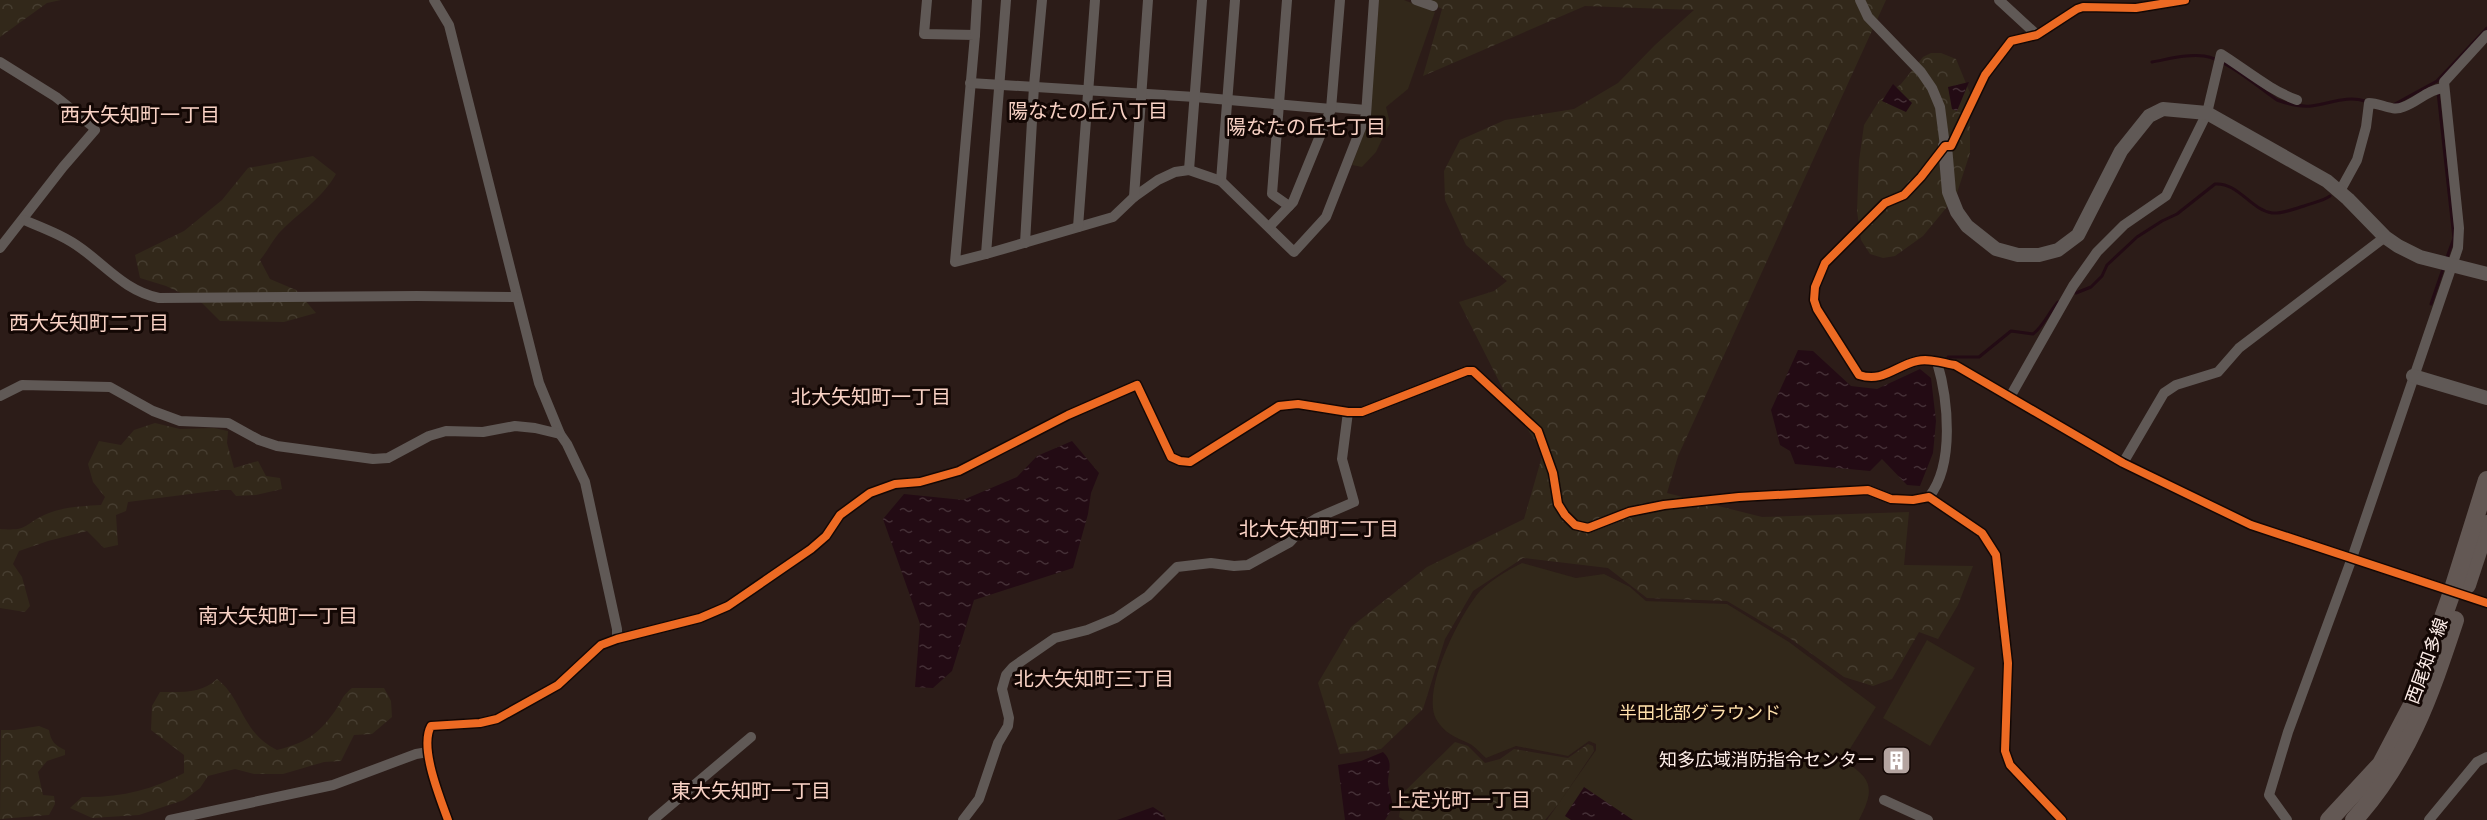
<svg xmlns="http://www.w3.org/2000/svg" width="2487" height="820" viewBox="0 0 2487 820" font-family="'Fira Sans Condensed','Noto Sans JP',sans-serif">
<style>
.forest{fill:url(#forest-crowns)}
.park{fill:#32281a}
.water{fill:url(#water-ripples)}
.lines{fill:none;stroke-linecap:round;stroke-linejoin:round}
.stream{stroke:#230b14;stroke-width:3}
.minor{stroke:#605956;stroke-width:10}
.tertiary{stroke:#605956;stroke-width:14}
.primary{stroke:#635854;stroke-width:18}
.cycleway-casing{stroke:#130704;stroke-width:11}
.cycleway{stroke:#ed6a23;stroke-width:8}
.labels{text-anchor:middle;stroke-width:6;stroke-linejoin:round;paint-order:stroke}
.street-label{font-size:18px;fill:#feeee9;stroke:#130704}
.park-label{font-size:18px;fill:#ffe0ab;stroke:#130704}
.poi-label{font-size:18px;fill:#feeee9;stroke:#130704;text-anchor:end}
.neighbourhood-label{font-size:20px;fill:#f9d2c5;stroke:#130704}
</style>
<defs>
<pattern id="forest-crowns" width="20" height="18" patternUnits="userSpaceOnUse" patternTransform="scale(1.5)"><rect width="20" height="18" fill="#32281a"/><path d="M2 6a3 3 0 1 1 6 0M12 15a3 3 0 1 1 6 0" fill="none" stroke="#463d30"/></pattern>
<pattern id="water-ripples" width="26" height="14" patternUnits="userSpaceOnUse" patternTransform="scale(1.5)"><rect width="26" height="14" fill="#230b14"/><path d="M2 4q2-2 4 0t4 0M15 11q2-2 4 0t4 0" fill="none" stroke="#442f36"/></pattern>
</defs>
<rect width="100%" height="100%" fill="#2c1c18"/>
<!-- forest -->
<g class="forest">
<path d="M0,0H61L47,3L0,37Z"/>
<path d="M1425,0H1886L1678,456L1667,493L1762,517L1909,512L1904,565L1973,566L1958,605L1938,639L1919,632L1892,679L1873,686L1844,677L1791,639L1727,601L1647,598L1608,568L1523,558L1473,591L1445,639L1423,709L1381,749L1340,754L1318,683L1351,627L1427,567L1524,519L1543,453L1508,399L1459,302L1494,291L1507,281L1466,245L1445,200L1444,171L1460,140L1505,120L1574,109L1618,83L1655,45L1694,10L1585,6L1423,76L1442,9Z"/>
<path d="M1931,53H1941L1956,59L1970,93V153L1956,196L1923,236L1895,256L1883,258L1870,254L1861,240L1857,211L1859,161L1864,125L1879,101L1901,84L1923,57Z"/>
<path d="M313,156L336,174C321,200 299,212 279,233C272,241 267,252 260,260L270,279L296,290L316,313L284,322L220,321L202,303L166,286L140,278L135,255L184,231L222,200L248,168Z"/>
<path d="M155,423L180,429L214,428L228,431L227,443L234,468L258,461L266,476L280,478L282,489L256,495L236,496L231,490H221L128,502L126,511L116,515L118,545L104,548L87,531L48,541L19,551L13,564L22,577L30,606L25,612L0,608V529C28,531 22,526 44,515C61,507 83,506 101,505L105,497L93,482L88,464L99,441L121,445L134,430Z"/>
<path d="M217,679C243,699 241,732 277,750C305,743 318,735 335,711C343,700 340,698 352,688H384L391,701L392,717L372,734L354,735L341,761L324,762L283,774H254L235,769L208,776L200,788L184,800L139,815L92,818L70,808L82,797C119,798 152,790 184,773V755L151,730L152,706L160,692C182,692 201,694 217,679Z"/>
<path d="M39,726L49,730C51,742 55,745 65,750V755L47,761L38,772L43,795L54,796L55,804L49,815L0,819L1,730H14Z"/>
<path d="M1455,742L1468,746L1485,763L1500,759L1514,749L1568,758L1588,744L1593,746L1594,751L1560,802L1545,820H1404L1399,817L1403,793Z"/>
</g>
<!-- park -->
<g class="park">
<path d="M1379,0H1404L1435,12L1408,89L1386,107L1390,123L1376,152L1362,167L1352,165L1370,117Z"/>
<path d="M1522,563L1576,578L1604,574L1630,587L1646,601L1727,604L1789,642L1876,707L1843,760C1873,779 1875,789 1859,820H1547L1596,750V744L1589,741L1568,756L1516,746L1486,758C1481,754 1475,746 1468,743C1455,737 1444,733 1436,719C1421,690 1460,614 1480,591C1491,580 1508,570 1522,563Z"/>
<path d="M1927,640L1975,668L1930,746L1883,718Z"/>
</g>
<!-- water -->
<g class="water">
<path d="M1969,82L1957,111L1952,109L1948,87Z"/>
<path d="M1893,84L1912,103L1906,112L1882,101Z"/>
<path d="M1798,350L1813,351L1851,386L1877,389L1920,369L1931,378L1936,421L1933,453L1920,486L1907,485L1882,459L1870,471L1795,464L1790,451L1780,445L1771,410Z"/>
<path d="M1072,441L1099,473L1091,493L1088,514L1073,568L974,600L952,671L933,688L915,687L920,624L883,519L904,494L963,500L1017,477L1037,456Z"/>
<path d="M1383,752C1393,761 1389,769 1388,781C1388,789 1392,799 1393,807L1385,820H1345L1338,765L1361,761Z"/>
<path d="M1584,787L1633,820H1571L1565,816Z"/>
<path d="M1153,807L1162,813L1166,820H1117Z"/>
</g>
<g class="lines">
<!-- stream -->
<g class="stream">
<path d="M2152,62C2169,59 2186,54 2204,56C2226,59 2258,87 2277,100C2288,104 2300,107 2311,106C2330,104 2346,95 2365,101"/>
<path d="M2438,92L2454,238L2446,260"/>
<path d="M2395,104L2437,81L2487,28"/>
<path d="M2076,293L2091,287L2102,276L2107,265L2137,237L2162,221L2177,214L2215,184C2238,182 2251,210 2272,213C2282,214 2294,209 2304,206C2312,203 2323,201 2330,196"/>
<path d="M2431,304L2444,266"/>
<path d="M1948,357H1979L2011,331L2033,334C2043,327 2049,312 2058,302"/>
</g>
<!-- minor -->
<g class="minor">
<path d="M434,0L449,25L539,383L560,434L567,444L585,482L617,629V639"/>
<path d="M927,0L924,34L975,35L955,262L986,254"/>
<path d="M1006,0L986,254L1113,217L1134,197L1158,180L1175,172L1189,170L1221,181L1294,252L1326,217L1366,115L1374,0"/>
<path d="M1287,0L1272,194L1289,206"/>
<path d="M1416,0L1433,6"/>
<path d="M1860,0L1868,17L1921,72L1932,88L1940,107L1945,146"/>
<path d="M1999,0L2037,35"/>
<path d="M2185,0L2136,8L2083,7L2077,9L2037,35L2011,41L1985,75L1951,146H1945L1921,177L1904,195L1885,203L1825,263L1815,287L1814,300L1817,309L1859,375C1883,383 1895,366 1917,361C1929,358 1943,363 1955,365L2123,463L2251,525L2487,603"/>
<path d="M975,35L977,0"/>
<path d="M0,62L56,97L91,125L95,130L63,167L0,248"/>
<path d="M970,83L1195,97L1331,109"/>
<path d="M1331,107L1366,110"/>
<path d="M1189,170L1202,0"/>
<path d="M1221,181L1235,0"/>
<path d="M2340,191L2357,160L2366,127L2369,103C2381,103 2392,112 2403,107C2418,102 2427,90 2443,88"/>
<path d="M1134,197L1148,0"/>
<path d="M24,220C43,228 65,236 82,249C108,268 126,291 159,298L417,296L517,297"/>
<path d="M1078,227L1095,0"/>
<path d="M1269,227L1293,202L1331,109L1340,0"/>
<path d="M1025,243L1034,86L1042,0"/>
<path d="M0,396L22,385L110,387L153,411L180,421L228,423L259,440L277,446L373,459L388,458L429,436L446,431L483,432L515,426L535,428L560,434"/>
<path d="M2010,397L2073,286L2097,252L2124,225L2166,196L2207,113L2221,54C2245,69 2271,91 2297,100"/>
<path d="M2123,463L2164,393L2176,385L2218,372L2239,348L2385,237"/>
<path d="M1929,497C1955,464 1948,399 1937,362"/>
<path d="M1884,800L1928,820"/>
<path d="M170,820L333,785L416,754L428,752"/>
<path d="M448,820C440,798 419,747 431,726L480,723L497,719L558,685L601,645L617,639L700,618L728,606L811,549L826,536L840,515L870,493L895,484L920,482L959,471L1068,415L1137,385L1171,457L1180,461L1190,462L1279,406L1298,404L1348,412H1362L1467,371H1473L1538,431L1553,473L1558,504L1565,515L1575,525L1588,528L1629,512L1664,505L1739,497L1868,490L1891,499L1913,500L1929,497L1982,533L1996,555L2008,663L2005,751L2010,765L2062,820"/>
<path d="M653,820L751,737"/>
<path d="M963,820L979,799L998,743L1008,726L1009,718L1002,689L1006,675L1013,667L1055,638L1087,630L1116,618L1148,596L1177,567L1211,563L1234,566L1248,565L1290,542L1304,526L1317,518L1354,502L1342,459L1348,412"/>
<path d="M2287,820L2269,795L2288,732L2352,558L2458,248L2459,228L2444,82L2487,35"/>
<path d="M2429,820L2477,762L2487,757"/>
</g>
<!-- tertiary -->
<g class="tertiary">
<path d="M1945,146L1949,192L1957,212L1967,226L1996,249L2018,255H2039L2058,250L2078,235L2121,151L2149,116L2163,109L2207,113L2327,181L2348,199L2385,237L2398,246L2420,257L2487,274"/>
<path d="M2413,376L2487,398"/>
</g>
<!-- primary -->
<g class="primary">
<path d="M2467,585L2487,524"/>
<path d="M2329,820L2381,764L2413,703L2452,592L2487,480"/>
<path d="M2354,820C2409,759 2430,695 2455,620"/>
</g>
<defs>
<g id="cycleway">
<path d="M2185,0L2136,8L2083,7L2077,9L2037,35L2011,41L1985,75L1951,146H1945L1921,177L1904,195L1885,203L1825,263L1815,287L1814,300L1817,309L1859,375C1883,383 1895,366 1917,361C1929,358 1943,363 1955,365L2123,463L2251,525L2487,603"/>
<path d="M448,820C440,798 419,747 431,726L480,723L497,719L558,685L601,645L617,639L700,618L728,606L811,549L826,536L840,515L870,493L895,484L920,482L959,471L1068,415L1137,385L1171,457L1180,461L1190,462L1279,406L1298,404L1348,412H1362L1467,371H1473L1538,431L1553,473L1558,504L1565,515L1575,525L1588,528L1629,512L1664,505L1739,497L1868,490L1891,499L1913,500L1929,497L1982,533L1996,555L2008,663L2005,751L2010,765L2062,820"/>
</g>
</defs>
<!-- cycleway casing -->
<use href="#cycleway" class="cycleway-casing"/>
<!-- cycleway -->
<use href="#cycleway" class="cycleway"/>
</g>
<!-- icons -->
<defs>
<symbol id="building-square" viewBox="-11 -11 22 22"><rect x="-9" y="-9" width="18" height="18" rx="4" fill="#b4a4a0" stroke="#130704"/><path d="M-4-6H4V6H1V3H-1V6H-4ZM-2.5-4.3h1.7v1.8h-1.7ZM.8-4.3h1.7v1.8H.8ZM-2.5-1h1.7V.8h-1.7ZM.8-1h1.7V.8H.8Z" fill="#fff"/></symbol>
</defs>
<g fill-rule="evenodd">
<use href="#building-square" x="1880" y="744" width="33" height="33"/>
</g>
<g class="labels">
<!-- street labels -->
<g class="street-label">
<text transform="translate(2427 661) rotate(-70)" y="6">西尾知多線</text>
</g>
<!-- park labels -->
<g class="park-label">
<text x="1700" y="719">半田北部グラウンド</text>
</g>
<!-- poi labels -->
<g class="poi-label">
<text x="1875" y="766">知多広域消防指令センター</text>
</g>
<!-- neighbourhood labels -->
<g class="neighbourhood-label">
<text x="1088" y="118">陽なたの丘八丁目</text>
<text x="140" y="122">西大矢知町一丁目</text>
<text x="1306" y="134">陽なたの丘七丁目</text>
<text x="89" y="330">西大矢知町二丁目</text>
<text x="871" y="404">北大矢知町一丁目</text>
<text x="1319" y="536">北大矢知町二丁目</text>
<text x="278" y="623">南大矢知町一丁目</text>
<text x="1094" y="686">北大矢知町三丁目</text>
<text x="751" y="798">東大矢知町一丁目</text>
<text x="1461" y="807">上定光町一丁目</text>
</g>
</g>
</svg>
